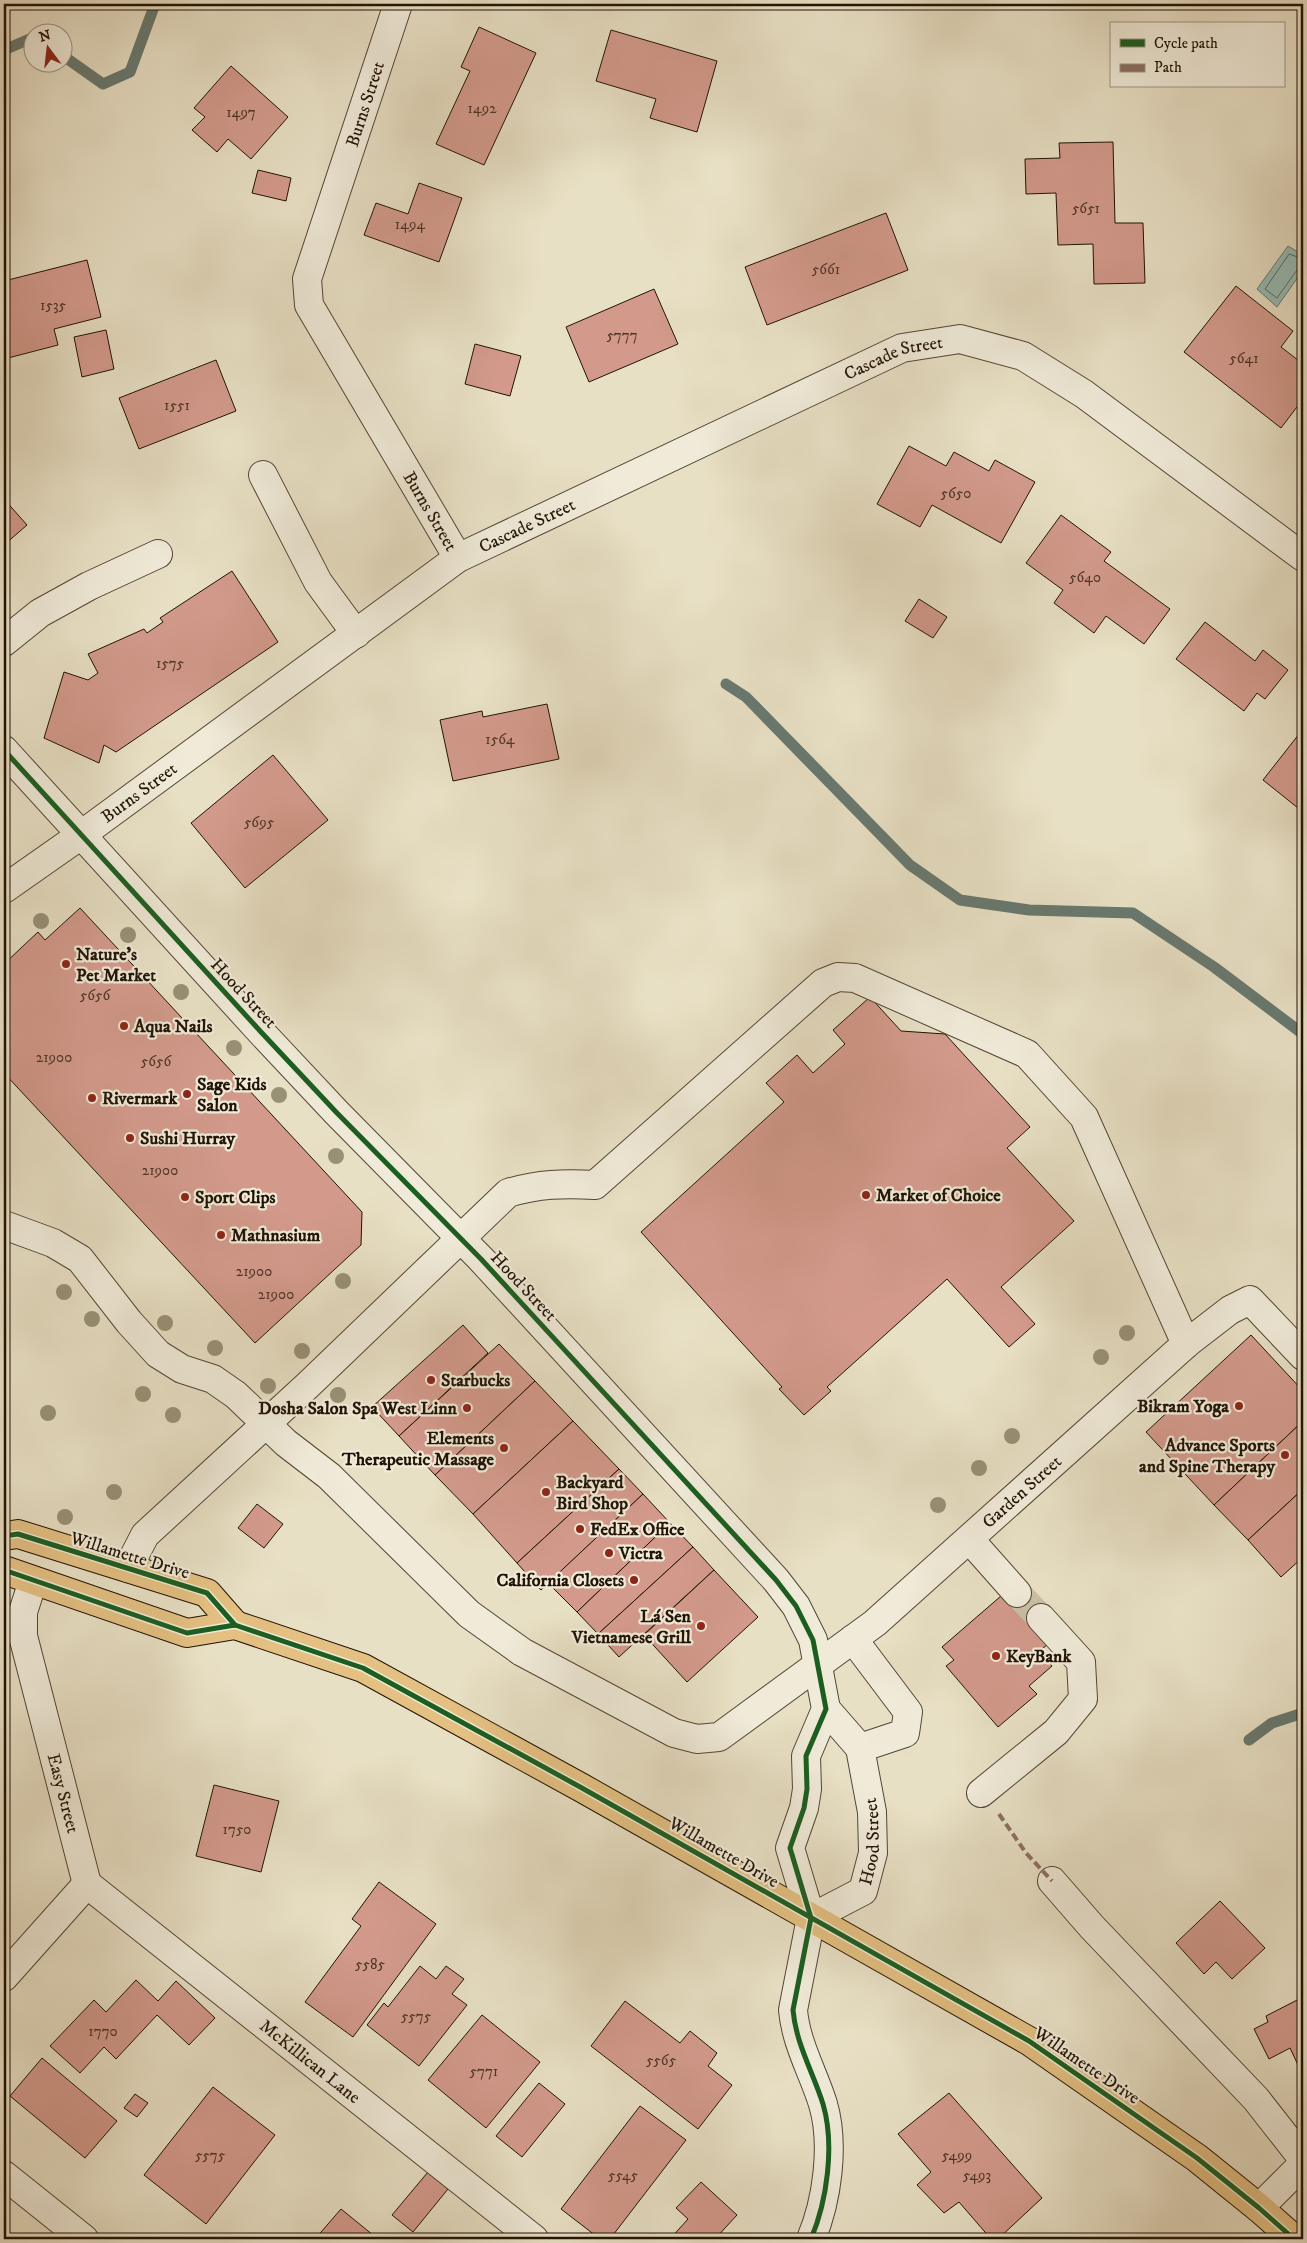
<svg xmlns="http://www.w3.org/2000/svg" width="1307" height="2243" viewBox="0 0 1307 2243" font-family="'IM FELL DW Pica',serif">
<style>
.water{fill:#97bdb7;stroke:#687970}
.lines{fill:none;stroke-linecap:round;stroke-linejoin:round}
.shore{stroke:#5c685e;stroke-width:1}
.stream{stroke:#687970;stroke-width:11}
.building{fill:#d39a8c;stroke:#211305}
.minor-tunnel{stroke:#cac1a8;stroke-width:28;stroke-dasharray:28 14;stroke-linecap:butt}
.minor-casing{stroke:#534635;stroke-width:30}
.major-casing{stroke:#211305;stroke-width:30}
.minor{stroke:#f0ebd9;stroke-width:28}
.major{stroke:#e4c082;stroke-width:28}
.quiet{stroke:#8d6e63;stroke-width:4;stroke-dasharray:8 4;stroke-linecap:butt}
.cycleway-casing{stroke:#f0ebd9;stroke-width:8}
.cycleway{stroke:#1b5e20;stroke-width:5}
.tree{fill:#989176}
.poi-dot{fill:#8f2418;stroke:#f0ebd9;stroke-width:2}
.labels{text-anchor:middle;stroke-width:4.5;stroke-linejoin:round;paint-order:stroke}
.number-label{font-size:15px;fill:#4e3527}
.street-label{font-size:18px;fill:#211305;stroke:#f0ebd9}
.poi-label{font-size:18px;font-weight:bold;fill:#211305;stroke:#f0ebd9;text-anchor:start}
</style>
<rect width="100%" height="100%" fill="#e8e0c5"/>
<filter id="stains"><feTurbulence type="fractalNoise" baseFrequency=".004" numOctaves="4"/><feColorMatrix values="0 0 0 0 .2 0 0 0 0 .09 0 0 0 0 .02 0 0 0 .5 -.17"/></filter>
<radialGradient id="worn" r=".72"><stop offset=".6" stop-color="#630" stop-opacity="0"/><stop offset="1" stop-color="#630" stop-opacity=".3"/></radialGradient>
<!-- water -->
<path class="water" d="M1288,246L1303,255V270L1277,307L1257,289Z"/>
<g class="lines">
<!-- shore -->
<path class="shore" d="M1303,259L1289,254L1265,289L1277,298L1297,270L1303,268"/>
<!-- stream -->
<g class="stream">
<path d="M4,50L32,38"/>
<path d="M62,55L103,84L130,72L155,4"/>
<path d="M726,684L746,697L910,865L960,900L1029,910L1133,913L1214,967L1303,1034"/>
<path d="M1249,1740L1272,1723L1303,1713"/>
</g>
</g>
<!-- building -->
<g class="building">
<path d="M479,27L536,53L484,165L436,144L470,71L461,67Z"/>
<path d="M611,30L717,61L697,132L650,118L656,99L596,81Z"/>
<path d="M231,66L288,117L251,159L228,139L217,152L192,130L205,117L194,108Z"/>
<path d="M1113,142L1115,223H1143L1145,283L1094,284L1093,244L1058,245L1056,193L1026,194L1025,159L1060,158L1059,143Z"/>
<path d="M258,170L291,178L286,201L252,193Z"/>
<path d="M419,183L462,198L439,262L364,235L376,203L408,214Z"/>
<path d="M886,213L908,270L767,325L745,267Z"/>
<path d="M87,260L101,317L54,329L58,345L8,358L4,341V318L9,317L4,294V281Z"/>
<path d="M1236,286L1293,331L1281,347L1303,364V399L1281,428L1184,352Z"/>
<path d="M654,289L678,344L589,382L566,327Z"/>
<path d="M106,330L114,369L82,377L74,337Z"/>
<path d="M475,344L521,356L510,396L465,384Z"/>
<path d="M216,360L236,411L139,449L119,398Z"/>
<path d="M909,446L946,466L954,452L989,471L995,460L1035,482L1001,543L932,505L920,527L877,504Z"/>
<path d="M4,499L27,525L4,545Z"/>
<path d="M1061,515L1111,552L1104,561L1170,609L1144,644L1106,616L1094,633L1054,603L1063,590L1026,563Z"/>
<path d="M232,571L278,642L116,752L104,745L99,763L44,738L64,672L88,680L98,673L88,654L144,629L147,633L163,622L160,618Z"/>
<path d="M919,599L947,617L933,638L905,621Z"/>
<path d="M1205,622L1255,661L1263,650L1288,670L1265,699L1257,693L1244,711L1176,659Z"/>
<path d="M547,704L559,759L453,781L440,720L482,711L483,717Z"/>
<path d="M1303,729V812L1263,780Z"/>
<path d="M273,755L328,820L245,888L191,823Z"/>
<path d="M80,908L362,1212L361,1245L255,1343L4,1073V964L38,932L45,940Z"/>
<path d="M870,997L901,1031L945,1034L1030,1127L1007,1148L1074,1221L1001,1287L1035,1324L1009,1347L947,1279L827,1387L831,1391L804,1415L779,1389L782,1387L641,1232L784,1102L766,1083L797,1055L813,1073L845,1044L833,1030Z"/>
<path d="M463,1325L488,1353L399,1436L372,1407Z"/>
<path d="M1251,1335L1303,1391V1421L1214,1505L1146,1432Z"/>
<path d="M499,1344L535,1381L435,1475L399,1436Z"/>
<path d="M535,1381L573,1421L473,1514L435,1475Z"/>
<path d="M573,1421L619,1469L517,1563L473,1514Z"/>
<path d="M1303,1421V1489L1248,1540L1214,1505Z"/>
<path d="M619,1469L643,1494L541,1590L517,1563Z"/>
<path d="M1303,1489V1557L1281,1577L1248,1540Z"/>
<path d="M643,1494L670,1523L577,1612L548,1583Z"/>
<path d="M257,1504L283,1524L264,1548L238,1528Z"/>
<path d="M670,1523L693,1547L598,1634L577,1612Z"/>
<path d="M693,1547L714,1570L619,1657L598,1634Z"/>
<path d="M714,1570L758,1617L687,1682L644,1635Z"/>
<path d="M1024,1587L1047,1613L1031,1627L1047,1645L1039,1651L1052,1666L1029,1686L1037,1694L998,1727L946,1666L954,1660L942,1647L1001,1596L1006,1602Z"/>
<path d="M214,1785L279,1801L261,1872L196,1856Z"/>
<path d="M379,1882L436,1924L353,2037L305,2002L361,1926L352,1919Z"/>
<path d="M1220,1901L1265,1948L1232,1979L1216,1962L1204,1974L1176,1943Z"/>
<path d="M420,1966L436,1979L446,1966L464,1979L452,1994L467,2005L419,2066L367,2025L384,2003L388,2007Z"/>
<path d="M136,1980L158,2001L176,1981L215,2018L189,2045L157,2015L116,2059L104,2047L80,2073L50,2046L94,2000L106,2012Z"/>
<path d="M1303,1997V2062L1298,2065L1290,2048L1269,2059L1254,2029L1268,2022L1266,2016Z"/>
<path d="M625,2001L680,2043L690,2031L717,2053L708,2066L732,2085L698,2129L591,2046Z"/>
<path d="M482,2015L540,2062L486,2128L428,2080Z"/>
<path d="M42,2058L117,2121L85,2158L10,2096Z"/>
<path d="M539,2083L565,2104L522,2157L496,2136Z"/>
<path d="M213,2087L275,2135L206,2224L144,2175Z"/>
<path d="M949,2093L1042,2198L998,2239H991L959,2202L944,2213L917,2185L931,2172L898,2134Z"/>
<path d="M135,2094L148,2103L137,2117L124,2108Z"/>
<path d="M640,2106L686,2140L610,2239H600L561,2209Z"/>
<path d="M428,2172L448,2189L413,2232L392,2215Z"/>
<path d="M701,2182L737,2215L715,2239H670L688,2219L676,2208Z"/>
<path d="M341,2209L373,2235L369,2239H315Z"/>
</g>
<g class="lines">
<!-- minor-tunnel -->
<path class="minor-tunnel" d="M1017,1593L1041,1618"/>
<defs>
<g id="minor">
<path id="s1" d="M398,4L307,279L309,305L458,558"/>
<path d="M263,475L318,582L356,634"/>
<path d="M4,642L40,613L89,586L158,554"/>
<path d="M4,750L261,1032L337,1113L481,1259L776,1580L796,1606L813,1640L826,1709L806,1756L807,1789L804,1808L790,1848L811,1918L793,2010C796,2044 813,2072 823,2104C835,2145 827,2201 811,2239"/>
<path id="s2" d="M4,889L81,835L458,558L902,348L960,339L1023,356L1084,394L1303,557"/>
<path id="s3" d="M4,1225L53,1243L80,1259L129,1322L158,1354L182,1369L213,1379L236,1395L286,1443L329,1476L469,1614L522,1652L674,1733L697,1739L719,1737L875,1623L1186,1344L1230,1310L1250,1300L1303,1356"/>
<path d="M970,1540L1017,1593"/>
<path d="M128,1568L145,1535L307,1386L508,1193C538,1184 564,1183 595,1185L823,983L838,977L855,978L1027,1054L1084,1117L1186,1344"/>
<path id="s4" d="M33,1581L23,1612V1636L87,1884"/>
<path d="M853,1639L908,1712L905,1733L860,1748"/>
<path d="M981,1793L1056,1732L1083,1699L1081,1662L1041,1618"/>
<path d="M1052,1881L1092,1927L1256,2099L1303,2159"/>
<path id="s5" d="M87,1884L534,2239"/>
<path id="s6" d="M811,1918L863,1891L873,1853L872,1812L860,1748L826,1709"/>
<path d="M4,1977L87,1884"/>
<path d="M4,2175L84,2239"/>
<path d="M1259,2208L1303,2164"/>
</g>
<g id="major">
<path d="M4,1536L18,1534L207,1593L235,1625"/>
<path d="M4,1570L187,1633L235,1625L363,1668L582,1788L1029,2041L1197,2158L1259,2208L1294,2239"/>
</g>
</defs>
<!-- minor casing -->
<use href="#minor" class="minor-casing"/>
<!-- major casing -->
<use href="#major" class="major-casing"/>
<!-- minor -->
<use href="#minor" class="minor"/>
<!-- major -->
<use href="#major" class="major"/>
<!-- quiet -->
<path class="quiet" d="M999,1814L1026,1853L1052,1881"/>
<defs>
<g id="cycleway">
<path d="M4,750L261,1032L337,1113L481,1259L776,1580L796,1606L813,1640L826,1709L806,1756L807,1789L804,1808L790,1848L811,1918L793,2010C796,2044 813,2072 823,2104C835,2145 827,2201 811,2239"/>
<path d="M4,1536L18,1534L207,1593L235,1625"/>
<path d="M4,1570L187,1633L235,1625L363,1668L582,1788L1029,2041L1197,2158L1259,2208L1294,2239"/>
</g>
</defs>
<!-- cycleway casing -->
<use href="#cycleway" class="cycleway-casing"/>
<!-- cycleway -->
<use href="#cycleway" class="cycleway"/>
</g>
<!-- trees -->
<g class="tree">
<circle cx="41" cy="921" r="8"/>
<circle cx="128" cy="935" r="8"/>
<circle cx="181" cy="992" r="8"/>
<circle cx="234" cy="1048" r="8"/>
<circle cx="279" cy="1095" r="8"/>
<circle cx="336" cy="1156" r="8"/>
<circle cx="343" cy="1281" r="8"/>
<circle cx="64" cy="1292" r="8"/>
<circle cx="92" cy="1319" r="8"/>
<circle cx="165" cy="1323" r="8"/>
<circle cx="1127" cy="1333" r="8"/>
<circle cx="215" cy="1348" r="8"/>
<circle cx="302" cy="1351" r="8"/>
<circle cx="1101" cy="1357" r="8"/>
<circle cx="268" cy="1386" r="8"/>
<circle cx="143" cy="1394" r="8"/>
<circle cx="338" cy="1395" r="8"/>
<circle cx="48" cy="1413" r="8"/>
<circle cx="173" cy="1415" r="8"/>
<circle cx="1012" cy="1436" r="8"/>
<circle cx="979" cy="1468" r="8"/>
<circle cx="114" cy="1492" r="8"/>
<circle cx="938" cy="1505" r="8"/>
<circle cx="65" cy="1517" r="8"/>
</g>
<!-- markers -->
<g class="poi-dot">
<circle cx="66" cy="964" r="5"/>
<circle cx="124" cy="1026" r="5"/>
<circle cx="187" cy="1094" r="5"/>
<circle cx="92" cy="1098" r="5"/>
<circle cx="130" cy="1138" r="5"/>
<circle cx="866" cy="1195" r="5"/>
<circle cx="185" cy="1197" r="5"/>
<circle cx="221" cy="1235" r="5"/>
<circle cx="431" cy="1380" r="5"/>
<circle cx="1239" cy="1406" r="5"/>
<circle cx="467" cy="1408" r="5"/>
<circle cx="504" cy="1448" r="5"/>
<circle cx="1285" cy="1455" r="5"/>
<circle cx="546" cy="1492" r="5"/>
<circle cx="580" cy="1529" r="5"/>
<circle cx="609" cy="1553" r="5"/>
<circle cx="634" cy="1580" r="5"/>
<circle cx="701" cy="1626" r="5"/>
<circle cx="996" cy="1656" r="5"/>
</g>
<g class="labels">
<!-- number labels -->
<g class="number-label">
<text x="482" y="113">1492</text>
<text x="241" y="117">1497</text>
<text x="1086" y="213">5651</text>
<text x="410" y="229">1494</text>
<text x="826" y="274">5661</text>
<text x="53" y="310">1535</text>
<text x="622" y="340">5777</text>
<text x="1244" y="363">5641</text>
<text x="177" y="410">1551</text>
<text x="956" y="498">5650</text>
<text x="1085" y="582">5640</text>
<text x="170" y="668">1575</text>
<text x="500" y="744">1564</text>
<text x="259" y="827">5695</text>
<text x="95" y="1000">5656</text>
<text x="54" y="1062">21900</text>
<text x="156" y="1066">5656</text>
<text x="160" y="1175">21900</text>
<text x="254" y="1276">21900</text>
<text x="276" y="1299">21900</text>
<text x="237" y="1834">1750</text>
<text x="370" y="1969">5585</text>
<text x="416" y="2021">5575</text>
<text x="103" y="2036">1770</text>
<text x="661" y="2065">5565</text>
<text x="484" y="2076">5771</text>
<text x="210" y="2160">5575</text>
<text x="957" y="2160">5499</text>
<text x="623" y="2180">5545</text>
<text x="977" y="2180">5493</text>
</g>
<!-- street labels -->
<g class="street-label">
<text transform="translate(365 104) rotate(-72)" y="6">Burns Street</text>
<text dy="6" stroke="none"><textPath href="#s2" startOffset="1042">Cascade Street</textPath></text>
<text dy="6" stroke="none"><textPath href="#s1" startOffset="555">Burns Street</textPath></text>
<text dy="6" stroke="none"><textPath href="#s2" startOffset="638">Cascade Street</textPath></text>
<text dy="6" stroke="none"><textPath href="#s2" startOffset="166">Burns Street</textPath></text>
<text transform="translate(244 993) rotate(47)" y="6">Hood Street</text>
<text transform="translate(524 1286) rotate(47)" y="6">Hood Street</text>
<text dy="6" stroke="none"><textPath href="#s3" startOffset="1289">Garden Street</textPath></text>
<text transform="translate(130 1555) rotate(17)" y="6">Willamette Drive</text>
<text dy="6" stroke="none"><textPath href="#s4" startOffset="219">Easy Street</textPath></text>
<text dy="6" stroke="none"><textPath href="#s6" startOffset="109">Hood Street</textPath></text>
<text transform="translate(724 1852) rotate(30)" y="6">Willamette Drive</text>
<text dy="6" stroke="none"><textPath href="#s5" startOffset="285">McKillican Lane</textPath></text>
<text transform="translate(1087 2065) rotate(34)" y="6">Willamette Drive</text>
</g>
<!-- poi labels -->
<g class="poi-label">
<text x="76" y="960">Nature's<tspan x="76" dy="21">Pet Market</tspan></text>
<text x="134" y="1032">Aqua Nails</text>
<text x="197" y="1090">Sage Kids<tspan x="197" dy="21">Salon</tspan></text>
<text x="102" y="1104">Rivermark</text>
<text x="140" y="1144">Sushi Hurray</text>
<text x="876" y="1201">Market of Choice</text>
<text x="195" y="1203">Sport Clips</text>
<text x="231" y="1241">Mathnasium</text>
<text x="441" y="1386">Starbucks</text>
<text x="1229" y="1412" text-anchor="end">Bikram Yoga</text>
<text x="457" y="1414" text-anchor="end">Dosha Salon Spa West Linn</text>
<text x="494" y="1444" text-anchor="end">Elements<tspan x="494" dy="21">Therapeutic Massage</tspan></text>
<text x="1275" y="1451" text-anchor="end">Advance Sports<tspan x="1275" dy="21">and Spine Therapy</tspan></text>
<text x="556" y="1488">Backyard<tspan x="556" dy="21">Bird Shop</tspan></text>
<text x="590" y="1535">FedEx Office</text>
<text x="619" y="1559">Victra</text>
<text x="624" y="1586" text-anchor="end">California Closets</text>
<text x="691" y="1622" text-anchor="end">Lá Sen<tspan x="691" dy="21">Vietnamese Grill</tspan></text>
<text x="1006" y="1662">KeyBank</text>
</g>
</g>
<!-- margin -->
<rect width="1307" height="2243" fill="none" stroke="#e8e0c5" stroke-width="20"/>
<rect x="5" y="5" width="1297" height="2233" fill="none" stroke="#211305" stroke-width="2.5"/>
<rect x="10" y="10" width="1287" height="2223" fill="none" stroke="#211305"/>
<!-- legend -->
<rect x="1110" y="22" width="175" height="65" fill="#f0ebd9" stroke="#9d9584"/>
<rect x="1120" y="39" width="25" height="8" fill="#1b5e20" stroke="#9d9584"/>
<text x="1154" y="48" font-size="15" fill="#211305">Cycle path</text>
<rect x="1120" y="64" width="25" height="8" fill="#8d6e63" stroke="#9d9584"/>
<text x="1154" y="72" font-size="15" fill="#211305">Path</text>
<!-- north arrow -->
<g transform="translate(48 48) rotate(345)"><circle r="24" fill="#f0ebd9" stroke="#9d9584"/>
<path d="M0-4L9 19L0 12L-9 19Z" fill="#8f2418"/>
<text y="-8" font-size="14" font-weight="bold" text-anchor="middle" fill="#211305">N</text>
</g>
<rect width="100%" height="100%" filter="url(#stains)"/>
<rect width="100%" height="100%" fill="url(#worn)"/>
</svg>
